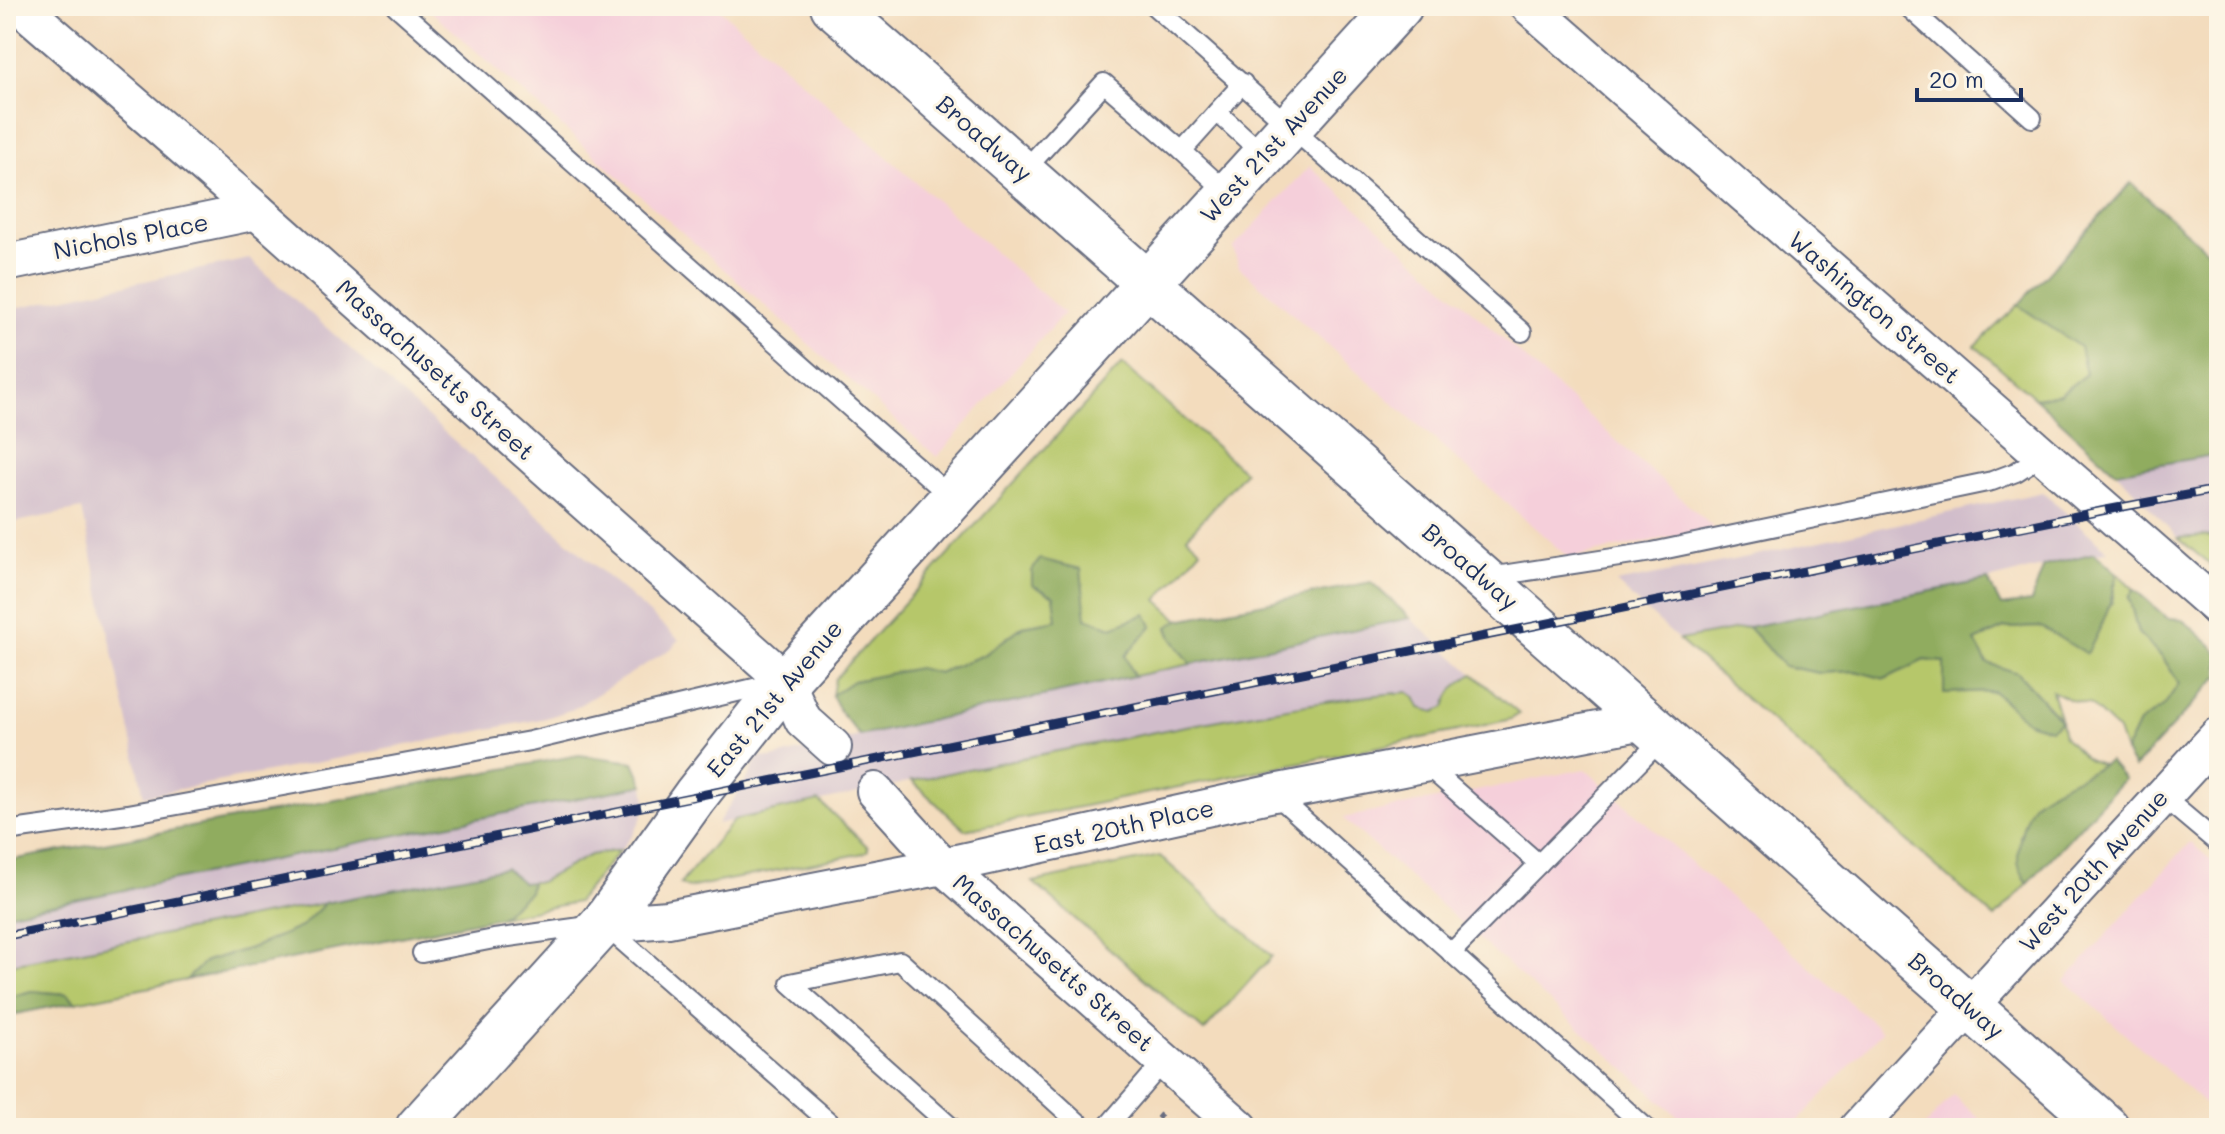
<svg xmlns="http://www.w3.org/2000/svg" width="2225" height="1134" viewBox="0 0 2225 1134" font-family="Mali,sans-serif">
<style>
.built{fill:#f5cfda}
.industrial{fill:#d1bdcb}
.green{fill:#b6c76a;stroke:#687b64;stroke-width:2}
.forest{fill:#90ac5e;stroke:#566e5e;stroke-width:2}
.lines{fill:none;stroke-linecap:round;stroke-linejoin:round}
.service-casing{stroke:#676c7f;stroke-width:22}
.minor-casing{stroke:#676c7f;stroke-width:40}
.tertiary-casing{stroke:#676c7f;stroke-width:48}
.primary-casing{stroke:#676c7f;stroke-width:48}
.path{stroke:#676c7f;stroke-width:5;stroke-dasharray:6 6;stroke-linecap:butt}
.service{stroke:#fff;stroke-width:18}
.minor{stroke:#fff;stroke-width:36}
.tertiary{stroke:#fff;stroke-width:44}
.primary{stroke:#fff;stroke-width:44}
.rail-casing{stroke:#1b2f5e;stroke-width:9}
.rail{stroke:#fcf5e5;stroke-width:6;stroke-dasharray:18;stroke-linecap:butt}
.labels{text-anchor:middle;stroke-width:6;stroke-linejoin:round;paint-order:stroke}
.street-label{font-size:24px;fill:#1b2f5e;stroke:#fcf5e5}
</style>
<rect width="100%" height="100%" fill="#fcf5e5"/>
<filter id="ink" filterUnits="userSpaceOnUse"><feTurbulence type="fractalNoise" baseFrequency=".0125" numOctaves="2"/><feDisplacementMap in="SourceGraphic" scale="16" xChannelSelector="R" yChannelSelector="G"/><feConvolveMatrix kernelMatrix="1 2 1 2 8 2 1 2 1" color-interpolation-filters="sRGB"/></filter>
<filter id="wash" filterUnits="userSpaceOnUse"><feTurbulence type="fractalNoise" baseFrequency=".006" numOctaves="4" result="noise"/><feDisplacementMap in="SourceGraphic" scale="32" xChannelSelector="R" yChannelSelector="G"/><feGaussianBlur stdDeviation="1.8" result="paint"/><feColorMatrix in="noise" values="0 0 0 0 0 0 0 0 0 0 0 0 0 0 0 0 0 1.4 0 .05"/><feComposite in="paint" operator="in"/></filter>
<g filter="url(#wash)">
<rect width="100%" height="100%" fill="#f3dcbd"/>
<!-- built -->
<g class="built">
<path d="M425,6H716L1064,313L937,457Z"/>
<path d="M1310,166L1714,528L1569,558L1239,267L1233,248Z"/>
<path d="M1585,769L1882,1031L1792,1128H1691L1343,818Z"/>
<path d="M2190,842L2219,867V1116L2065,981Z"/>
<path d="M1953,1095L1990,1128H1923Z"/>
</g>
<!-- industrial -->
<g class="industrial">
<path d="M249,259L679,640L672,648L573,709L546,718L144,796L82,509L6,524V310Z"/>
<path d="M2219,454V538L2204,536L2178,538L2116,472Z"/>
<path d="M2043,492L2108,551L1988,580L1679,640L1616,583L1743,558Z"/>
<path d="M1410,618L1473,674L1458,683L1449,693L1445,707L1435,712L1420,708L1415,697L1387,694L1299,705L990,764L717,824L748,777L758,757L772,758L860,736L1151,671Z"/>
<path d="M644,785L646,801L642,817L634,833L620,850L590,855L540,882L523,883L505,869L6,965V914Z"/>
</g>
<!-- green -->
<g class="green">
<path d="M2018,305L2081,347L2086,374L2060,394L2035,398L1975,346Z"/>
<path d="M1122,364L1245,472L1187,537L1201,550L1157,600L1179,620L1168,628L1172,638L1191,664L1134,676L1125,656L1152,626L1146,614L1112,627L1086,618L1054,596L1058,620L1023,626L984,655L938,673L918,669L853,681L832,695L835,679Z"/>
<path d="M2204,536L2219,538V572L2178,538Z"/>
<path d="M2117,573L2134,589L2129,597L2138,633L2163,658L2179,683L2164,706L2139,723L2125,752L2118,731L2091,705L2071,700L2052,691L2061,721L2064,737L2087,759L2102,765L2034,802L2020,836L2019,866L2028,883L1995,918L1679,640L1748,627L1784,666L1819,673L1856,671L1885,679L1924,660L1945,662V693L1993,691L2028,722L2050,729L2061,720L2018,673L1987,663L1974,641L2004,628L2041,627L2112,603Z"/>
<path d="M1473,674L1519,714L1511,719L1477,727L965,830L912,781C1003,761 1095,744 1186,726C1260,713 1334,698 1408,692L1415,697L1420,708L1435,712L1445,707C1450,690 1458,683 1473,674Z"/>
<path d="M819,801L868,847V850L864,853L688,888L680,884L734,820Z"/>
<path d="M620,850L577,902L500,917L529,892L531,882H540L590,855Z"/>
<path d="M1160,856L1272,956L1204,1031L1033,882Z"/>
<path d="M325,903L301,927L254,947L206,961L186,980L76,1002L68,994L31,991L6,998V965Z"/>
</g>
<!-- forest -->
<g class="forest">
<path d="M2131,183L2219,261V454L2116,472L2035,398L2060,394L2086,374L2080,347L2018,305Z"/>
<path d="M2094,553L2117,573C2111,606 2103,624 2087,654L2041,627L2004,628L1975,641L1987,663L2018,673L2061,721L2050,729L2028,722L1993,691L1944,693V662L1924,660L1885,679L1856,671L1819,673L1784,666L1748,627L1988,580L2001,606L2031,602L2044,566Z"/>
<path d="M1040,559L1081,569L1086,618L1112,627L1146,614L1152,626L1125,656L1134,676L860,736L840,712L832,695L853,681L918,668L938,673L984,655L1023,626L1057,620L1054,596L1032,585V571Z"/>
<path d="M1371,582L1410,618L1191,664L1172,638L1168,627L1179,620Z"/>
<path d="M2134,589L2167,618L2182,619L2212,646L2219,655V676L2134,768L2125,752L2139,723L2164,706L2179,683L2163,658L2138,633L2129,597Z"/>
<path d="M579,755L634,762L644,785L6,914V861Z"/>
<path d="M2109,761L2124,779L2028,883C2025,878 2020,872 2019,866C2015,851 2025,810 2037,800C2057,784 2087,776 2109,761Z"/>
<path d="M505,868L523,883L531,882L529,892L500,917L186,980L206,961L254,947L301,927L325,903Z"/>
<path d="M31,991L68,994L76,1002L6,1016V998Z"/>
</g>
</g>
<g filter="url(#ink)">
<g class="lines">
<defs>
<g id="service">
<path d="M396,6L952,498"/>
<path d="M1154,6L1522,332"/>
<path d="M1907,6L2032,118"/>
<path d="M1217,112L1265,156"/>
<path d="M1182,151L1229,194"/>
<path d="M1022,173L1104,83L1182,151L1243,83"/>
<path d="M1489,577L1652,552L1992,481L2016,472L2042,455"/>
<path d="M1425,764L1539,864"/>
<path d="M1274,793L1646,1128"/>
<path d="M2162,796L2219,844"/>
<path d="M6,831L128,814L530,741L775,683"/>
<path d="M422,953L494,939L603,924L836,1128"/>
<path d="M1451,953L1663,738"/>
<path d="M952,1128L790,983L900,961L1084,1128"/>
<path d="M1106,1128L1164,1061"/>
</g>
<g id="minor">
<path d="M20,6L257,211L786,681L803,720L833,747"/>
<path d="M1529,6L2219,609"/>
<path d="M6,263L257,211"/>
<path d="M875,791L943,866L1240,1128"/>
<path d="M603,924L668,919L943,866L1274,793L1644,721"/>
<path d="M1858,1128L2219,735"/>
</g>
<path id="tertiary" d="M418,1128L603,924L695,796L786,681L1400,6"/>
<path id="primary" d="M833,6L2107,1128"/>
</defs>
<!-- service casing -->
<use href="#service" class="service-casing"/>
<!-- minor casing -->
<use href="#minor" class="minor-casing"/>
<!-- tertiary casing -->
<use href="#tertiary" class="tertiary-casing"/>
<!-- primary casing -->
<use href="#primary" class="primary-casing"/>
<!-- path -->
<path class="path" d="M1150,1128L1162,1113"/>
<!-- service -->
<use href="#service" class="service"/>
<!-- minor -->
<use href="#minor" class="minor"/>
<!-- tertiary -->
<use href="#tertiary" class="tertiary"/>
<!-- primary -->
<use href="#primary" class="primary"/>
<defs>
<path id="rail" d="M6,936L2106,510L2219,489"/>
</defs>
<!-- rail casing -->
<use href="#rail" class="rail-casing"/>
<!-- rail -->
<use href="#rail" class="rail"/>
</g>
</g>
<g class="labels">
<!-- street labels -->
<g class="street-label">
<text transform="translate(984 139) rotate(41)" y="8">Broadway</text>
<text transform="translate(1274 145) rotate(-47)" y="8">West 21st Avenue</text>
<text transform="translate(131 237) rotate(-11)" y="8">Nichols Place</text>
<text transform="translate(1874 308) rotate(41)" y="8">Washington Street</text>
<text transform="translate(435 370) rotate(42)" y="8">Massachusetts Street</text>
<text transform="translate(1470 567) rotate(41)" y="8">Broadway</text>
<text transform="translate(775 699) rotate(-50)" y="8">East 21st Avenue</text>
<text transform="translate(1124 827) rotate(-12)" y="8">East 20th Place</text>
<text transform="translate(2094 871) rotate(-48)" y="8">West 20th Avenue</text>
<text transform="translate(1053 963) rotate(41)" y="8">Massachusetts Street</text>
<text transform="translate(1956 996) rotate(41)" y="8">Broadway</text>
</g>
</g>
<!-- margin -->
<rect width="2225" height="1134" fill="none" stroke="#fcf5e5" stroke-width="32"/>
<!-- scale -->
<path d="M1917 88v12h104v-12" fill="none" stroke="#1b2f5e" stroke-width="4"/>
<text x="1929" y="88" font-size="24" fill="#1b2f5e" stroke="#fcf5e5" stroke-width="6" paint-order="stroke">20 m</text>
</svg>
